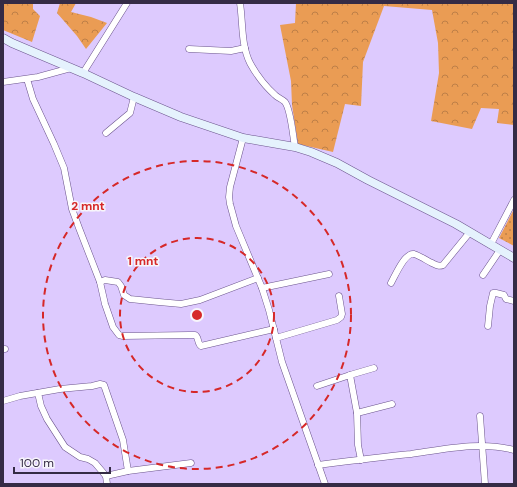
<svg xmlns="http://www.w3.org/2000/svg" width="517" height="487" viewBox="0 0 517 487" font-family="'DM Sans',sans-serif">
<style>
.grass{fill:url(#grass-dots)}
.forest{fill:url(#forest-crowns)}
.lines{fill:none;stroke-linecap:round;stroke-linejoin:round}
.street-casing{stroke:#6b548d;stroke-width:7}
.secondary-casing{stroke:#6b548d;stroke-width:9}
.street{stroke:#fff;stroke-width:6}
.secondary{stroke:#e5f2fd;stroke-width:8}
.ring{fill:none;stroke:#d62828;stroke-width:2;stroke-dasharray:7 5}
.centre{fill:#d62828;stroke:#f7f5fb;stroke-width:2}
.ring-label{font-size:12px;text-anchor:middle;font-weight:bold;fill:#d62828;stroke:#f7f5fb;stroke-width:3;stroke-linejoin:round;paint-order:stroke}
</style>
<defs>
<pattern id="grass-dots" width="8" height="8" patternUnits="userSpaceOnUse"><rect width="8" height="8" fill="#ea9c54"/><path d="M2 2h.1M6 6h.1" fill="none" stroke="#be7f47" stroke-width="1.8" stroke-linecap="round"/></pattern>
<pattern id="forest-crowns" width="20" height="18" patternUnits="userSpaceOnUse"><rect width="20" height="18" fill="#ea9c54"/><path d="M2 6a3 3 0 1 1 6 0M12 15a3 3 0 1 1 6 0" fill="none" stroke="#be7f47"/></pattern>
</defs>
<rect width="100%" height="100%" fill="#ddcafe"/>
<!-- grass -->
<path class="grass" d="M514,209V246L499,238Z"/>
<!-- forest -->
<g class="forest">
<path d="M3,3H33V9L40,16L32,42L3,30Z"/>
<path d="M60,3H76L71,12L91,17L107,23L86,49L77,36L57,13Z"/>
<path d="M296,3H514V125L497,123L499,109L481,108L472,129L431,121L439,73L438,43L432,10L384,6L363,62L361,106L345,104L333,152L298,144L292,105L291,81L280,25L295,23Z"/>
</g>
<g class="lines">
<defs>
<g id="street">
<path d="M240,3C243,23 241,45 250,63C256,74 266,87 275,95C278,98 282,99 285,102C291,110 293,137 295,147"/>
<path d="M189,49L231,51L245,48"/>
<path d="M83,73L127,3"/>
<path d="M27,79L33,99L54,144L64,168L72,209L79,228L100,282L105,304L113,327L119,335L123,336L189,335H195C199,337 197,343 201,346L274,329"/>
<path d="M3,82L38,77L71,68"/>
<path d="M106,133L130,113L134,97"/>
<path d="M243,138L230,187L229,197L230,204L236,226L262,288L269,310L282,362L325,484"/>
<path d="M491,244L514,200"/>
<path d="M483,275L500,250"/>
<path d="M100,282L105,280L118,282L121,286L124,295L130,299L159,302L181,304L200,300L258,278"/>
<path d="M391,283C395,276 405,252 414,254C420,256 426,260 432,263C436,265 439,267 443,265L470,232"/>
<path d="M262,288L329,274"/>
<path d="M488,326L490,306L493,293H496L504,295L506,299L514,301"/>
<path d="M276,338L337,320L341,317L342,314L339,296"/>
<path d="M3,349H5"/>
<path d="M350,375L374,368"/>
<path d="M317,386L350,375L357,413L358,445L361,460"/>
<path d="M38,393L41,406L47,419L65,447L80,457L88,459L95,463L106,476"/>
<path d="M3,401L20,396L60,389L92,386L100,384L104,385L123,440L128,471L106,476L107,484"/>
<path d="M357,413L392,404"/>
<path d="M480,416L485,484"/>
<path d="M318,465C349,461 380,457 411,454C445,449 481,441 514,450"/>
<path d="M128,471L191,463"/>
</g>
<path id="secondary" d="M3,38L12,43L83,73L134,97L181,117L243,138L295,147L311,152L337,163L368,180L456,224L514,258"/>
</defs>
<!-- street casing -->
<use href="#street" class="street-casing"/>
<!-- secondary casing -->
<use href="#secondary" class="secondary-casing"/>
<!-- street -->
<use href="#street" class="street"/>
<!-- secondary -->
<use href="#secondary" class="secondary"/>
</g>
<!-- distance rings -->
<g class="ring">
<circle cx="197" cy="315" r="77"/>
<circle cx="197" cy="315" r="154"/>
</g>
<circle cx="197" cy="315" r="6" class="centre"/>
<g class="ring-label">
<text x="88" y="210">2 mnt</text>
<text x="143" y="265">1 mnt</text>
</g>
<!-- border -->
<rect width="517" height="487" fill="none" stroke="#352b45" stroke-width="8"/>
<!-- scale -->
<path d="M14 467v6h96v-6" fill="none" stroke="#352b45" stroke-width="2"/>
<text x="20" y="467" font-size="12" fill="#352b45" stroke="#f7f5fb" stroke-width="3" paint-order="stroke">100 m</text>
</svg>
